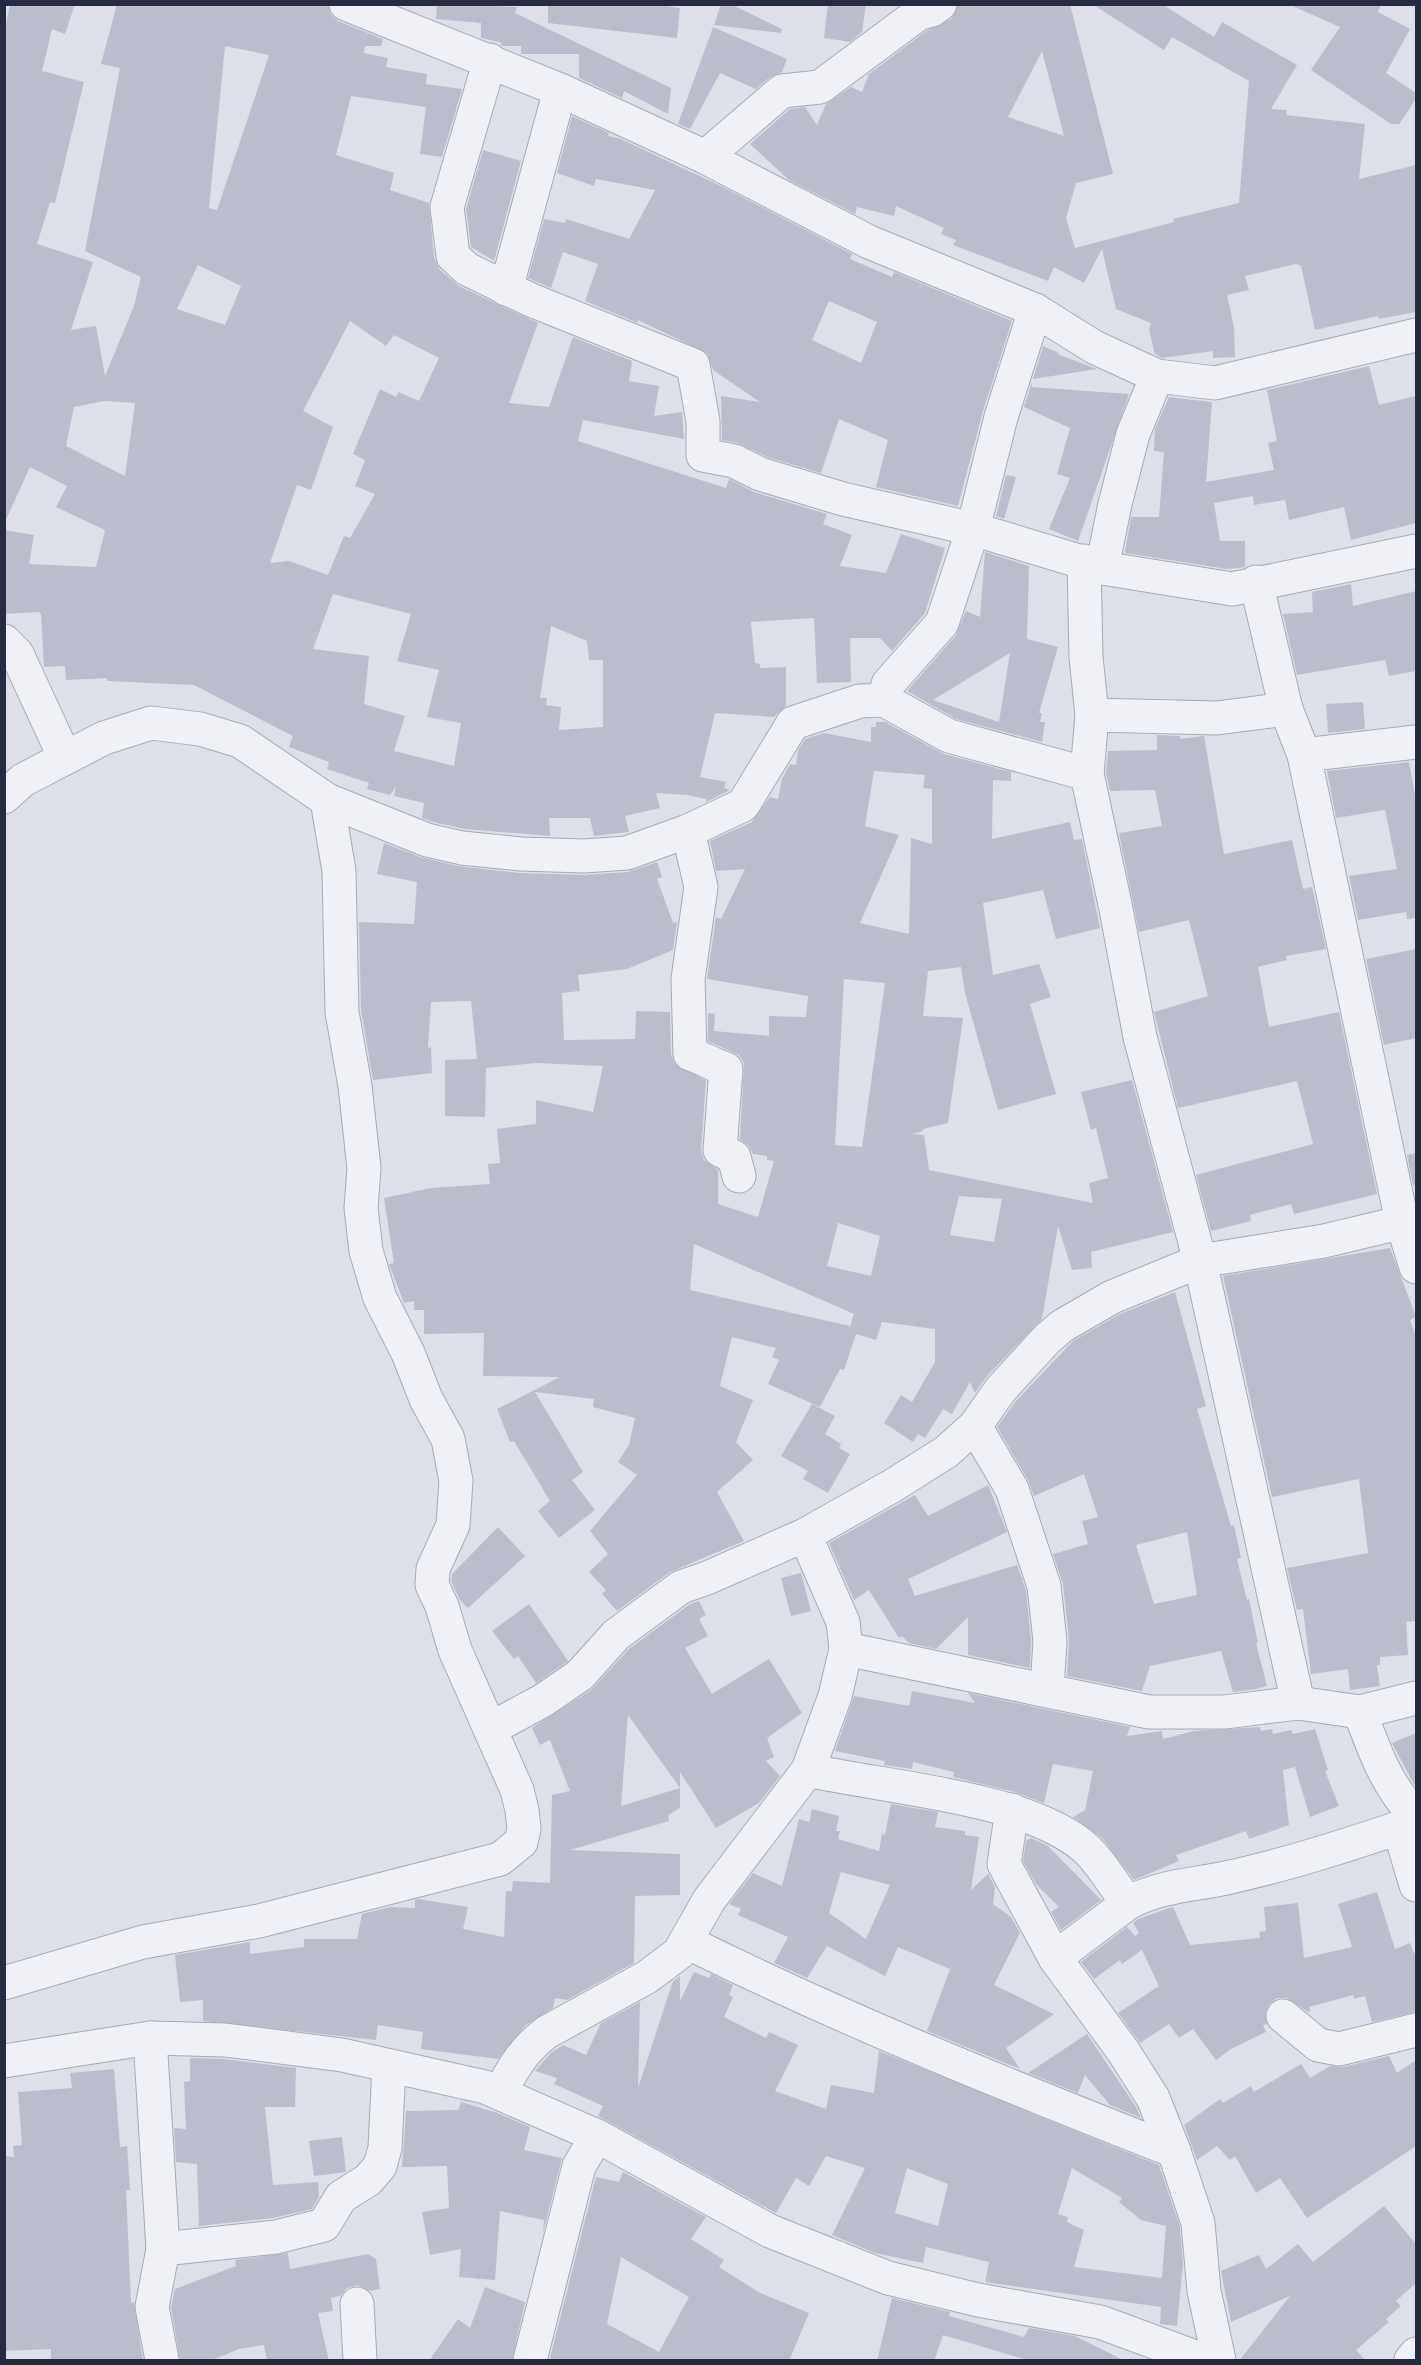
<svg xmlns="http://www.w3.org/2000/svg" width="1421" height="2365" viewBox="0 0 1421 2365" font-family="'Archivo Narrow',sans-serif">
<style>
.building{fill:#babecc;fill-rule:evenodd}
.lines{fill:none;stroke-linecap:round;stroke-linejoin:round}
.minor-casing{stroke:#a6aab6;stroke-width:35}
.minor{stroke:#f0f1f6;stroke-width:33}
</style>
<rect width="100%" height="100%" fill="#dde0e8"/>
<!-- building -->
<g class="building">
<path d="M10,4H75L65,34L52,29L42,71L84,82L55,203L50,202L37,244L93,262L71,330L96,326L105,376L134,306L141,277L85,251L120,68L101,64L117,4H328L331,15L338,21L383,39L381,46H365L364,53L388,58L386,67L427,74L426,84L462,89L442,157L420,154L426,107L351,96L336,155L394,173L390,190L429,203L434,258L440,270L459,286L538,323L509,403L549,407L573,337L632,361L629,381L659,386L654,416L682,412L684,439L583,420L578,441L726,488L729,479L754,492L827,514L823,524L852,535L840,566L886,573L901,534L945,548L925,613L892,651L880,638H850L851,682L817,683L814,618L751,622L755,663L760,664V668L786,667V706L774,717L715,713L700,777L726,782L724,788L730,790L706,802V799L687,795L656,793L660,808L625,816L629,832L594,836L590,818H549L550,836L465,829L433,822L422,818L424,803L394,796L396,786L390,795L367,789L369,783L327,769L329,762L289,747L293,736L194,685L107,681V678L66,680L65,666L44,667L41,614L39,612L4,614V530L34,535L29,564L96,567L105,530L56,507L67,486L30,467L4,524V34ZM225,46L269,55L217,210L209,208ZM198,265L241,286L225,325L177,309ZM350,321L386,346L394,335L439,358L419,401L399,392L396,397L380,389L353,454L365,460L355,486L375,494L350,538L344,536L328,575L289,561L270,563L297,485L311,490L333,427L303,411ZM104,401L135,403L125,476L66,446L74,407ZM333,594L411,614L397,661L439,670L427,717L461,723L454,766L394,751L405,716L364,704L369,656L313,649ZM551,626L587,641L589,660H603V727L559,730L561,707L546,705L547,698H540Z"/>
<path d="M437,4L517,7L515,13L671,88L668,114L624,91L622,98L579,78V54H521V46H502L500,42L481,38V23L436,19Z"/>
<path d="M548,4H650L680,8L677,38L548,23Z"/>
<path d="M721,4H730L782,29L781,33L714,25Z"/>
<path d="M828,4H866L862,32L850,42L824,38Z"/>
<path d="M958,4H1070L1113,174L1076,183L1066,218L1075,248L1174,222L1173,219L1239,203L1249,81L1172,37L1164,50L1092,4H1162L1214,37L1222,22L1297,65L1271,109L1287,110L1286,115L1365,124L1359,179L1416,165V312L1379,319L1378,316L1315,330L1301,266L1296,264L1245,276L1249,290L1227,295L1234,327L1235,357L1213,358V351L1162,358L1155,354L1149,330L1151,323L1116,309L1102,249L1084,283L1054,267L1048,281L953,245L956,240L941,234L944,228L896,206L894,216L857,207L855,214L789,180L750,144L790,109L805,107L817,125L826,104L851,87L862,92L869,74L926,31L951,19ZM1042,51L1064,136L1008,117Z"/>
<path d="M1288,4H1381L1378,12L1410,29L1386,73L1416,93V99L1399,124H1391L1311,70L1340,27Z"/>
<path d="M713,27L787,59L782,72L770,77L756,89L720,73L690,129L678,124Z"/>
<path d="M572,116L609,133L608,136L621,139L725,188L852,254L850,259L892,277L894,272L1012,321L983,411L958,506L876,487L888,440L839,419L821,473L767,457L738,443L722,440L721,396L760,402L713,370L707,353L638,320V323L585,301L598,264L563,252L551,288L528,278L544,219L565,223L566,219L629,239L655,190L596,179L594,186L557,173ZM829,301L877,322L861,363L812,340Z"/>
<path d="M483,150L521,161L494,261L471,247L466,209Z"/>
<path d="M1043,346L1059,353L1057,354L1097,369L1033,379Z"/>
<path d="M1369,366L1379,405L1416,396V523L1351,540L1344,507L1289,520L1285,500L1254,505L1253,496L1214,503L1220,541H1245V567L1227,569L1125,553L1131,517H1159L1164,452L1154,451L1155,429L1169,397L1212,402L1206,482L1274,470L1268,443L1277,441L1267,390Z"/>
<path d="M1032,382V387L1129,394L1078,541L1049,529L1070,478L1057,474L1070,428L1024,407Z"/>
<path d="M1006,475L1016,477L1004,519L996,516Z"/>
<path d="M985,552L1029,566L1027,639L1058,647L1039,713H1042L1040,722H1045L1042,742L956,719L907,691L956,635L966,611L980,617ZM1010,653L999,722L933,700Z"/>
<path d="M1351,584L1353,606L1416,591V671L1389,676L1385,660L1297,675L1283,614L1313,612L1312,592Z"/>
<path d="M1363,702L1365,729L1328,733L1326,704Z"/>
<path d="M876,722H885L944,754L1011,772V781L993,780L992,839L1070,822L1074,840L1082,839L1100,928L1056,939L1043,890L983,903L993,975L1039,964L1051,997L1030,1004L1056,1094L998,1110L965,993L961,967L928,971L923,1016L963,1018L948,1123L923,1129V1131L912,1134L924,1135L929,1170L1093,1203L1089,1183L1108,1178L1096,1128L1091,1130L1081,1092L1132,1080L1173,1232L1091,1252L1092,1268L1072,1270L1058,1226L1042,1319L987,1376L975,1393L970,1382L952,1414L943,1409L925,1438L918,1434L913,1442L884,1423L901,1395L912,1402L935,1362V1329L882,1322L876,1340L856,1334L844,1370L840,1369L820,1407L768,1384L779,1360L772,1357L776,1348L732,1337L720,1386L753,1400L736,1442L753,1460L717,1492L744,1541L670,1572L617,1611L602,1594L606,1590L589,1572L608,1554L590,1531L637,1475L618,1462L629,1445L635,1418L593,1407L594,1399L535,1392L583,1472L572,1480L595,1510L559,1538L538,1511L550,1501L514,1441L510,1442L497,1409L560,1377L483,1376L484,1333L424,1334V1310H414V1301L404,1303L389,1264L394,1263L384,1198L431,1188L490,1184L488,1164L500,1163L497,1129L536,1124V1100L593,1112L603,1066L537,1063L486,1068L485,1117L445,1116V1060L477,1059L471,1001L431,1002L428,1048L431,1047L432,1073L373,1080L361,1010L359,922L414,924L417,882L377,874L384,843L420,857L458,866L519,873L584,875L628,872L657,862L662,877L657,879L673,923L677,922L673,950L627,969L578,975L580,991L562,993L564,1040L635,1039L636,1011L670,1012L671,1054L675,1064L706,1081L701,1149L704,1160L718,1170V1204L758,1217L774,1161L767,1160V1156L753,1154L748,1145L740,1139L744,1063L739,1055L708,1041V1013L715,1014L714,1031L769,1036V1016L806,1017L808,996L707,979L716,917L721,919L745,869L716,871L710,841L752,822L770,797L778,799L782,779L790,764L796,765L798,750L805,739L824,733L871,742V727H876ZM874,771L925,775L923,788L932,789V844L911,838L909,934L860,923L899,835L865,826ZM844,979L885,983L862,1147L835,1145ZM959,1196L1002,1199L994,1242L950,1235ZM838,1223L880,1236L871,1276L827,1266ZM694,1244L854,1314L850,1326L690,1290Z"/>
<path d="M1157,735L1180,736V739L1204,736L1224,854L1292,840L1303,889L1312,887L1326,949L1286,956L1287,960L1258,967L1269,1027L1339,1012L1377,1194L1294,1214L1291,1204L1250,1215L1251,1221L1211,1231L1196,1175L1313,1144L1297,1081L1178,1108L1154,1012L1208,996L1189,920L1139,932L1119,833L1162,826L1155,790L1110,791L1106,773L1108,751L1157,750Z"/>
<path d="M1409,762L1416,801V918L1407,919L1406,912L1358,920L1349,876L1397,869L1385,810L1336,818L1327,771Z"/>
<path d="M1416,949V1038L1384,1045L1366,959Z"/>
<path d="M1416,1153V1185H1413L1407,1155Z"/>
<path d="M1390,1248L1416,1317L1410,1320L1416,1335V1621L1406,1622L1408,1655L1380,1657V1665H1377L1380,1686L1350,1690L1348,1669L1311,1674L1303,1609L1297,1610L1287,1568L1368,1553L1359,1479L1272,1497L1223,1276Z"/>
<path d="M1175,1292L1206,1406L1197,1409L1231,1526L1234,1525L1241,1558L1237,1559L1247,1600L1249,1599L1258,1643H1256L1267,1686L1256,1689L1233,1692L1221,1651L1150,1666L1142,1691L1067,1676L1069,1639L1063,1584L1053,1554L1088,1544L1082,1521L1098,1517L1084,1474L1034,1496L1028,1480L997,1427L1016,1401L1073,1341L1120,1314ZM1187,1532L1197,1595L1154,1604L1136,1545Z"/>
<path d="M812,1404L835,1416L825,1434L841,1444L839,1448L850,1454L828,1493L803,1479L808,1471L781,1456Z"/>
<path d="M988,1485L1007,1532L908,1579L915,1596L1017,1565L1026,1590L1031,1641L1030,1668L968,1655V1617L936,1649L909,1643L902,1636L899,1638L869,1590L854,1600L829,1543L915,1495L928,1516Z"/>
<path d="M498,1527L525,1556L468,1608L460,1600L451,1581L452,1574Z"/>
<path d="M801,1573L811,1611L791,1616L781,1578Z"/>
<path d="M699,1601L706,1615L699,1619L708,1636L685,1648L712,1694L769,1659L802,1713L767,1738L774,1757L766,1761L780,1776L759,1803L716,1828L680,1772V1788L628,1715L621,1806L680,1788V1808L668,1815L669,1821L570,1850L680,1854V1895L635,1896L634,1963L567,2000L555,1998L553,2008L526,2025L498,2059L421,2049L423,2032L378,2025L376,2040L203,2021V2000L180,2002L175,1955L250,1942V1954L304,1947V1939H357L362,1914L390,1907L415,1908V1900L418,1899L468,1907L463,1929L504,1937L506,1891H512L513,1881L550,1883L552,1795L570,1791L550,1740L540,1745L532,1728L591,1690L629,1649L690,1604Z"/>
<path d="M529,1604L568,1661L536,1683L518,1656L514,1659L492,1631Z"/>
<path d="M912,1691L975,1703L968,1693L1130,1727L1127,1736L1162,1731L1163,1739L1194,1731L1260,1727L1261,1731L1272,1729L1273,1734L1291,1730L1293,1734L1315,1729L1328,1770L1325,1771L1339,1806L1310,1817L1295,1767L1283,1770L1289,1825L1249,1839L1246,1831L1176,1855L1179,1861L1134,1880L1103,1839L1073,1817L1085,1810L1093,1771L1053,1764L1044,1803L1015,1792L953,1777L954,1772L913,1762L912,1769L884,1765L885,1761L835,1751L854,1696L909,1706Z"/>
<path d="M1416,1733V1785L1415,1786L1392,1743Z"/>
<path d="M891,1804L938,1812L935,1827L965,1831V1835L979,1837L971,1890L988,1874L995,1887L993,1904L1011,1917L1020,1933L994,1985L1054,2014L1006,2048L1020,2069L927,2031L950,1969L898,1947L885,1976L827,1946L807,1978L774,1963L788,1937L738,1915L741,1909L729,1904L753,1873L782,1886L799,1819L809,1822L812,1809L839,1816L836,1831H840L838,1839L879,1851L882,1834L885,1835ZM841,1872L890,1885L866,1939L829,1913Z"/>
<path d="M1031,1838L1048,1846L1101,1900L1061,1930L1051,1912L1059,1907L1036,1884L1023,1861L1026,1841Z"/>
<path d="M1377,1892L1395,1949L1410,1943L1416,1958V2012L1372,2022L1365,1996L1354,1999L1353,1995L1309,2007L1311,2011L1308,2012L1287,1998H1277L1269,2004L1265,2012L1267,2024L1263,2025L1266,2032L1231,2049L1216,2060L1193,2029L1179,2038L1169,2024L1140,2043L1118,2013L1159,1986L1142,1950L1122,1964L1120,1960L1094,1979L1081,1962L1127,1927L1135,1936L1139,1933L1133,1923L1138,1919L1169,1908L1173,1907L1190,1945L1260,1938L1259,1932L1266,1931L1264,1907L1298,1903L1304,1958L1352,1947L1338,1904Z"/>
<path d="M694,1972L709,1978L711,1974L733,1985L729,1995L733,1997L724,2017L766,2038L769,2032L798,2045L775,2091L826,2109L831,2085L874,2093L879,2051L1159,2165L1180,2227L1183,2264L1177,2326L1160,2324L1161,2307L985,2282L989,2262L926,2247L923,2263L875,2253L832,2235L865,2168L826,2156L809,2186L796,2178L776,2213L598,2116L603,2106L554,2084L557,2078L535,2071L551,2053L563,2045L586,2055L601,2023L640,2002L638,2088L673,1981L680,1976V2001ZM907,2168L948,2184L938,2226L895,2213ZM1072,2168L1122,2198L1119,2202L1141,2220L1166,2226L1162,2278L1074,2267L1084,2230L1067,2222L1068,2217L1058,2214Z"/>
<path d="M1087,2034L1136,2107L1141,2118L1110,2105L1085,2075L1078,2093L1028,2073Z"/>
<path d="M1389,2056L1397,2073L1416,2060V2146L1307,2218L1280,2178L1256,2193L1235,2156L1230,2160L1217,2146L1197,2160L1184,2125L1220,2099L1223,2103L1251,2086L1254,2092L1301,2064L1310,2078L1330,2066L1343,2067Z"/>
<path d="M190,2058L224,2059L296,2068L295,2107H265L273,2185L318,2182L319,2197L312,2209L273,2218L199,2226L197,2164L176,2162L174,2128L186,2129L184,2082L190,2081Z"/>
<path d="M114,2069L120,2147L127,2146L130,2190H126L131,2303L134,2302L143,2361H51V2349L4,2351V2156L14,2157L13,2146L22,2145L18,2092L72,2088L70,2073Z"/>
<path d="M461,2102L498,2113L530,2127L524,2150L562,2158L543,2233L544,2220L500,2211L495,2280L459,2277L461,2249L430,2255L422,2212L449,2208L447,2166L402,2167L406,2111L458,2110Z"/>
<path d="M342,2137L346,2172L314,2176L309,2141Z"/>
<path d="M623,2172L706,2217L691,2239L724,2260L719,2267L760,2293L809,2313L789,2361H559L550,2358L596,2177L619,2182ZM621,2257L689,2297L659,2352L607,2324Z"/>
<path d="M1384,2206L1416,2244V2283L1396,2301L1401,2306L1386,2319L1389,2322L1356,2350L1366,2361H1239L1290,2296L1231,2322L1221,2271L1259,2255L1266,2269L1298,2244L1313,2262Z"/>
<path d="M288,2253L290,2269L368,2254L376,2259L380,2289L370,2291L357,2285L347,2288L340,2296L331,2298L333,2311L318,2313L329,2361H267L264,2345L239,2349L210,2361H180L171,2307L175,2289L236,2266L235,2260Z"/>
<path d="M485,2287L525,2302L512,2361H429L458,2319L470,2328Z"/>
<path d="M892,2298L950,2312L949,2316L1024,2337L1029,2328L1075,2336L1125,2361H1031L943,2335L934,2361H877Z"/>
</g>
<g class="lines">
<defs>
<g id="minor">
<path d="M346,4L560,90L705,157L869,242L1035,310L1094,347L1157,376L1215,383L1416,335"/>
<path d="M490,60L447,207L453,256L467,269L531,300L693,365L703,421V455L734,461L760,474L843,499L973,529L1102,568L1232,589L1416,551"/>
<path d="M705,157L782,91L820,87L918,14L932,10L940,4"/>
<path d="M506,289L560,90"/>
<path d="M1084,561L1086,657L1092,715L1087,774L1116,909L1140,1037L1200,1261L1298,1703"/>
<path d="M1102,568L1115,504L1133,434L1157,376"/>
<path d="M1256,582L1286,709L1304,755L1402,1222L1416,1267"/>
<path d="M4,641L17,654L65,758"/>
<path d="M884,700L949,736L1087,774"/>
<path d="M1092,715L1217,718L1286,709"/>
<path d="M1304,755L1416,742"/>
<path d="M4,797L23,780L104,738L151,723L200,729L240,741L327,800L427,840L462,848L521,854L584,856L627,853L688,831L743,805L793,723L860,701L884,700L888,684L942,623L973,529L1001,417L1035,310"/>
<path d="M688,831L701,887L688,979L690,1054C703,1058 713,1065 726,1069L720,1150L734,1157L739,1176"/>
<path d="M975,1426L1012,1489L1044,1586L1050,1641L1047,1689"/>
<path d="M846,1649L1149,1712H1225L1298,1703L1360,1712L1416,1698"/>
<path d="M1360,1712C1374,1750 1387,1787 1416,1816"/>
<path d="M490,1729L542,1701L580,1675L616,1635L681,1587L707,1578L805,1535L892,1486L946,1452L975,1426L1001,1389L1047,1339L1062,1326L1112,1297L1200,1261L1324,1241L1416,1219"/>
<path d="M808,1770C886,1788 1022,1796 1083,1846C1101,1861 1113,1885 1128,1903C1160,1886 1192,1885 1226,1878C1290,1864 1354,1843 1416,1822"/>
<path d="M1012,1810L1004,1864L1055,1958L1123,2051L1153,2098L1174,2151L1198,2223L1204,2291L1219,2360"/>
<path d="M1399,1828L1416,1885"/>
<path d="M687,1942C846,2021 1009,2086 1174,2151"/>
<path d="M1055,1958L1128,1903"/>
<path d="M4,1983L143,1942L259,1921L500,1859L521,1842L524,1829L522,1810L517,1790L455,1650L442,1606L432,1585L433,1569L453,1525L456,1481L448,1439L426,1399L408,1353L380,1298L366,1251L361,1208L364,1168L355,1086L342,1012L339,871L327,800"/>
<path d="M1283,2016L1318,2045L1339,2049L1416,2030"/>
<path d="M150,2038L163,2249L152,2307L162,2360"/>
<path d="M4,2061L150,2038L225,2040L342,2055L485,2087L597,2136L770,2231L888,2278L978,2300L1100,2322L1203,2360"/>
<path d="M500,2093C513,2068 524,2049 547,2032L647,1977L679,1953L709,1900L808,1770L835,1696L846,1649L843,1622L805,1535"/>
<path d="M163,2249L276,2237L324,2225L341,2197L368,2180L380,2166L385,2148L389,2066"/>
<path d="M357,2304L360,2360"/>
<path d="M530,2360L579,2166L597,2136"/>
<path d="M1411,2360L1416,2354"/>
</g>
</defs>
<!-- minor casing -->
<use href="#minor" class="minor-casing"/>
<!-- minor -->
<use href="#minor" class="minor"/>
</g>
<!-- border -->
<rect width="1421" height="2365" fill="none" stroke="#252b40" stroke-width="12"/>
</svg>
